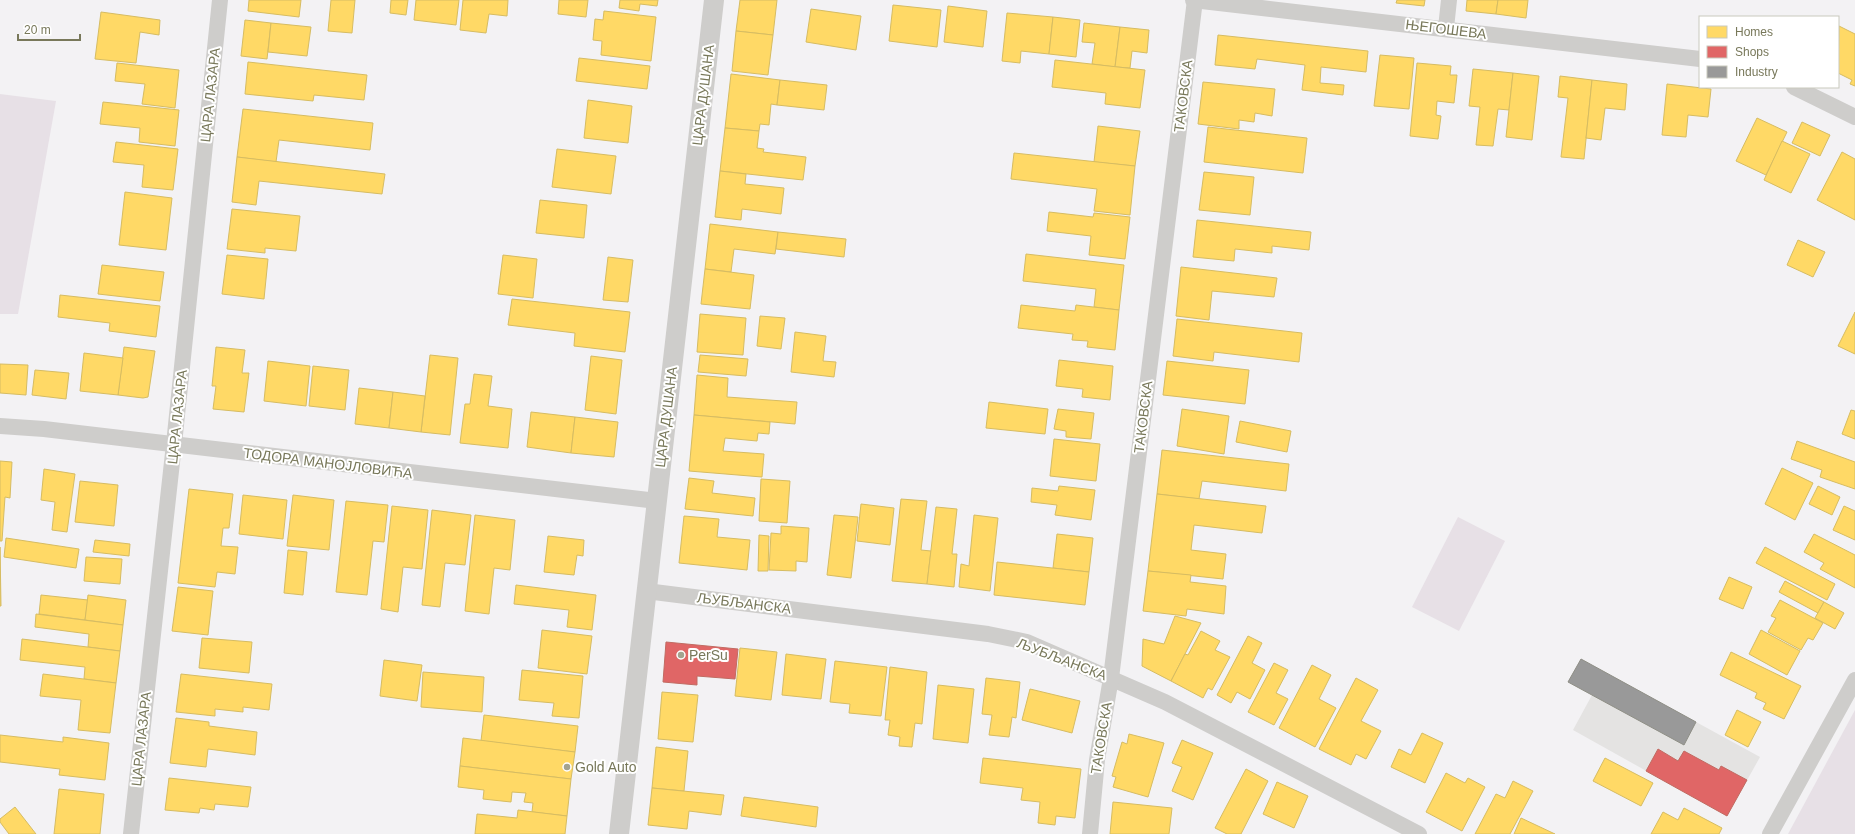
<svg xmlns="http://www.w3.org/2000/svg" width="1855" height="834" viewBox="0 0 1855 834" font-family="Helvetica,sans-serif">
<style>
.built{fill:#e4e3e2}
.green{fill:#e7e0e6}
.homes{fill:#ffd966;stroke:#d6bc62}
.shops{fill:#e06666;stroke:#c16b62}
.industry{fill:#999;stroke:#8f8f86}
.lines{fill:none;stroke-linecap:round;stroke-linejoin:round}
.minor{stroke:#cecdcb;stroke-width:16}
.tertiary{stroke:#cecdcb;stroke-width:20}
.poi-dot{fill:#a3a390;stroke:#fff;stroke-width:1.5}
.labels{text-anchor:middle;stroke-width:4;stroke-linejoin:round;paint-order:stroke}
.street-label{font-size:14px;fill:#78785a;stroke:#fff}
.poi-label{font-size:14px;fill:#78785a;stroke:#fff;text-anchor:start}
</style>
<rect width="100%" height="100%" fill="#f3f2f4"/>
<!-- built -->
<path class="built" d="M1581,659L1760,757L1727,816L1573,730L1592,695L1568,682Z"/>
<!-- green -->
<g class="green">
<path d="M0,94L56,101L18,314H0Z"/>
<path d="M1458,517L1505,541L1459,631L1412,607Z"/>
<path d="M1855,710V834H1788Z"/>
</g>
<!-- homes -->
<g class="homes">
<path d="M249,0H301L299,17L248,11Z"/>
<path d="M331,0H355L352,33L328,31Z"/>
<path d="M391,0H408L406,15L390,13Z"/>
<path d="M416,0H459L456,25L414,20Z"/>
<path d="M463,0H508L507,16L489,14L486,33L460,30Z"/>
<path d="M559,0H588L586,17L558,14Z"/>
<path d="M620,0H658L657,6L640,4L639,11L619,8Z"/>
<path d="M740,0H777L773,35L736,31Z"/>
<path d="M1397,0H1425L1424,6L1396,3Z"/>
<path d="M1467,0H1498L1496,14L1466,11Z"/>
<path d="M1498,0H1528L1526,18L1496,14Z"/>
<path d="M893,5L941,10L937,47L889,41Z"/>
<path d="M948,6L987,11L983,47L944,42Z"/>
<path d="M811,9L861,16L856,50L806,42Z"/>
<path d="M604,11L656,17L651,61L601,55L602,41L593,40L595,19L603,20Z"/>
<path d="M101,12L160,20L159,35L140,32L136,63L95,59Z"/>
<path d="M1007,13L1053,17L1049,54L1021,51L1020,63L1002,61Z"/>
<path d="M1053,17L1080,20L1076,57L1049,54Z"/>
<path d="M245,20L271,23L267,59L241,56Z"/>
<path d="M271,23L311,27L307,56L268,52Z"/>
<path d="M1084,23L1120,27L1115,67L1092,64L1095,43L1082,42Z"/>
<path d="M1839,26L1855,34V86L1850,84L1852,80L1838,73Z"/>
<path d="M1120,27L1149,30L1147,53L1132,51L1130,68L1115,67Z"/>
<path d="M736,31L773,35L768,75L732,71Z"/>
<path d="M1218,35L1368,51L1366,72L1321,67L1320,83L1344,85L1343,95L1302,90L1305,65L1257,59L1255,69L1215,65Z"/>
<path d="M1380,55L1414,58L1409,109L1374,106Z"/>
<path d="M579,58L650,66L647,89L576,81Z"/>
<path d="M1055,60L1145,70L1140,108L1105,104L1106,93L1052,87Z"/>
<path d="M248,62L367,75L364,100L314,95L313,101L245,94Z"/>
<path d="M117,63L179,70L175,108L142,104L145,84L115,81Z"/>
<path d="M1417,63L1451,66L1450,75H1457L1454,103L1437,101L1436,115L1441,116L1438,139L1410,136Z"/>
<path d="M1473,69L1513,73L1509,110L1498,109L1493,146L1476,145L1480,107L1469,106Z"/>
<path d="M1513,73L1539,76L1532,140L1506,137Z"/>
<path d="M731,74L780,80L777,105L771,104L769,125L760,124L759,131L725,128Z"/>
<path d="M1560,76L1592,80L1584,159L1561,157L1568,98L1558,97Z"/>
<path d="M780,80L827,85L824,110L777,105Z"/>
<path d="M1592,80L1627,84L1625,110L1605,108L1601,140L1586,138Z"/>
<path d="M1203,82L1275,89L1272,116L1255,113L1254,122L1239,120V129L1198,124Z"/>
<path d="M1667,84L1711,89L1708,117L1688,115L1686,137L1662,135Z"/>
<path d="M588,100L632,106L628,143L584,138Z"/>
<path d="M103,102L179,110L175,146L139,142L140,128L100,124Z"/>
<path d="M243,109L373,123L370,150L279,140L276,162L237,157Z"/>
<path d="M1757,118L1787,132L1766,175L1736,161Z"/>
<path d="M1802,122L1830,135L1820,156L1792,143Z"/>
<path d="M1098,126L1140,131L1135,166L1094,162Z"/>
<path d="M1208,127L1307,138L1303,173L1204,162Z"/>
<path d="M725,128L759,131L757,148L764,149L763,152L806,157L803,180L720,171Z"/>
<path d="M1782,141L1810,154L1791,193L1764,180Z"/>
<path d="M116,142L178,149L173,190L142,187L144,165L113,162Z"/>
<path d="M557,149L616,156L611,194L552,187Z"/>
<path d="M1842,152L1855,159V220L1817,200Z"/>
<path d="M1014,153L1135,166L1130,215L1094,211L1097,189L1011,179Z"/>
<path d="M237,157L385,174L382,194L259,181L256,205L232,202Z"/>
<path d="M720,171L746,174L745,184L784,188L781,214L742,209L741,220L715,217Z"/>
<path d="M1204,172L1254,177L1250,215L1199,210Z"/>
<path d="M125,192L172,198L166,250L119,245Z"/>
<path d="M540,200L587,205L584,238L536,233Z"/>
<path d="M232,209L300,216L296,251L265,248V253L227,249Z"/>
<path d="M1049,212L1093,217L1094,213L1130,217L1125,259L1089,255L1091,236L1047,231Z"/>
<path d="M1197,220L1311,232L1309,250L1272,246V253L1235,249L1234,261L1193,257Z"/>
<path d="M710,224L778,232L775,254L734,249L731,272L705,269Z"/>
<path d="M778,232L846,239L844,257L776,249Z"/>
<path d="M1798,240L1825,252L1813,277L1787,265Z"/>
<path d="M1026,254L1124,265L1119,310L1094,307L1096,289L1023,281Z"/>
<path d="M227,255L268,259L264,299L222,294Z"/>
<path d="M503,255L537,259L533,298L498,294Z"/>
<path d="M608,257L633,260L628,302L603,300Z"/>
<path d="M102,265L164,272L160,301L98,294Z"/>
<path d="M1181,267L1277,278L1274,297L1212,291L1209,320L1176,316Z"/>
<path d="M705,269L754,275L750,309L701,304Z"/>
<path d="M60,295L160,306L156,337L109,331L110,323L58,317Z"/>
<path d="M512,299L630,312L625,352L574,346L575,333L508,325Z"/>
<path d="M1021,305L1075,311L1076,305L1119,310L1115,350L1087,347L1088,341L1072,340L1073,334L1018,328Z"/>
<path d="M1855,312V354L1838,346Z"/>
<path d="M700,314L746,318L743,355L697,352Z"/>
<path d="M760,316L785,318L781,349L757,346Z"/>
<path d="M1177,319L1302,333L1299,362L1214,352L1213,361L1173,356Z"/>
<path d="M795,332L826,336L823,361L836,362L834,377L791,372Z"/>
<path d="M124,347L155,351L148,397L143,398L118,395Z"/>
<path d="M216,347L245,350L242,373H249L244,412L213,409L216,386H212Z"/>
<path d="M84,353L123,358L118,395L80,391Z"/>
<path d="M430,355L458,358L450,435L421,432Z"/>
<path d="M700,355L748,359L746,376L698,372Z"/>
<path d="M591,356L622,360L616,414L585,410Z"/>
<path d="M1059,360L1113,366L1110,400L1082,397L1083,389L1056,386Z"/>
<path d="M268,361L310,366L306,406L264,401Z"/>
<path d="M1167,361L1249,370L1245,404L1163,395Z"/>
<path d="M0,364L28,365L26,395L0,393Z"/>
<path d="M313,366L349,370L345,410L309,406Z"/>
<path d="M35,370L69,373L66,399L32,395Z"/>
<path d="M474,374L492,376L488,406L512,409L508,448L460,443L465,404H470Z"/>
<path d="M697,375L728,378L727,397L797,402L795,424L694,415Z"/>
<path d="M359,388L393,392L389,428L355,424Z"/>
<path d="M393,392L425,396L421,432L389,428Z"/>
<path d="M989,402L1048,409L1045,434L986,428Z"/>
<path d="M1058,409L1094,413L1091,439L1066,437V431L1054,429Z"/>
<path d="M1182,409L1229,416L1224,454L1177,446Z"/>
<path d="M1851,410L1855,411V439L1842,434Z"/>
<path d="M531,412L575,417L571,453L527,447Z"/>
<path d="M694,415L770,422L769,434L758,433L757,441L725,438L723,451L764,454L762,477L689,471Z"/>
<path d="M575,417L618,422L614,457L571,453Z"/>
<path d="M1240,421L1291,431L1287,452L1236,442Z"/>
<path d="M1054,439L1100,444L1096,481L1050,476Z"/>
<path d="M1797,441L1855,462V489L1820,477L1822,470L1791,459Z"/>
<path d="M1162,450L1289,464L1286,491L1202,481L1199,499L1157,494Z"/>
<path d="M0,461L12,462L10,498L5,497L2,541H0Z"/>
<path d="M1782,468L1813,483L1795,520L1765,504Z"/>
<path d="M44,469L75,474L67,532L52,530L55,502L41,500Z"/>
<path d="M689,478L714,481L712,493L755,498L753,516L685,509Z"/>
<path d="M761,479L790,481L787,523L759,521Z"/>
<path d="M80,481L118,485L114,526L75,522Z"/>
<path d="M1059,486L1095,490L1091,520L1055,515L1057,505L1031,502L1032,488L1058,491Z"/>
<path d="M1818,486L1840,497L1832,515L1809,504Z"/>
<path d="M189,489L233,494L229,528H223L221,546L238,547L235,574L217,572L215,587L178,583Z"/>
<path d="M1157,494L1266,506L1262,533L1194,525L1191,550L1226,554L1223,579L1148,571Z"/>
<path d="M243,495L287,500L283,539L239,534Z"/>
<path d="M293,495L334,500L329,550L287,546Z"/>
<path d="M901,499L927,501L921,550L931,551L927,584L892,581Z"/>
<path d="M346,501L388,505L384,542L373,541L367,595L336,592Z"/>
<path d="M861,504L894,508L890,545L857,541Z"/>
<path d="M392,506L428,510L422,569L403,567L398,612L381,609Z"/>
<path d="M1844,506L1855,511V540L1833,530Z"/>
<path d="M936,507L957,509L952,554H957L954,587L927,584Z"/>
<path d="M432,510L471,515L465,565L445,563L440,607L422,605Z"/>
<path d="M475,515L515,520L510,570L494,568L489,614L465,611Z"/>
<path d="M834,515L858,517L851,578L827,575Z"/>
<path d="M974,515L998,518L990,591L959,587L961,564L969,566Z"/>
<path d="M684,516L719,519L717,537L750,540L747,570L679,563Z"/>
<path d="M781,526L809,528L807,562L796,561V571L769,570L771,533L781,534Z"/>
<path d="M1057,534L1093,538L1089,572L1053,568Z"/>
<path d="M1814,534L1855,555V588L1820,569L1824,563L1804,552Z"/>
<path d="M759,535L769,536L768,571H758Z"/>
<path d="M548,536L584,540L583,556L577,555L574,575L544,572Z"/>
<path d="M6,538L79,549L76,568L4,557Z"/>
<path d="M95,540L130,544L129,556L93,552Z"/>
<path d="M0,547L1,606H0Z"/>
<path d="M1765,547L1835,584L1827,600L1756,563Z"/>
<path d="M288,550L307,552L303,595L284,593Z"/>
<path d="M86,557L122,559L120,584L84,581Z"/>
<path d="M997,562L1089,572L1085,605L994,595Z"/>
<path d="M1148,571L1191,575L1190,582L1226,586L1224,614L1187,609L1186,616L1143,611Z"/>
<path d="M1729,577L1752,587L1743,609L1719,599Z"/>
<path d="M1785,581L1824,602L1818,613L1779,592Z"/>
<path d="M516,585L596,595L592,630L567,627L569,610L514,604Z"/>
<path d="M178,587L213,591L208,635L172,631Z"/>
<path d="M41,595L88,600L85,620L39,614Z"/>
<path d="M88,595L126,600L123,625L85,620Z"/>
<path d="M1780,600L1823,623L1813,640L1808,638L1801,650L1768,632L1776,618L1771,616Z"/>
<path d="M1824,602L1844,613L1835,629L1815,618Z"/>
<path d="M36,614L123,625L120,651L88,647L89,634L35,627Z"/>
<path d="M1175,616L1201,623L1171,681L1142,666L1143,639L1164,644Z"/>
<path d="M542,630L592,636L587,674L538,668Z"/>
<path d="M1761,630L1800,651L1787,675L1749,654Z"/>
<path d="M1201,631L1220,641L1215,650L1230,657L1212,690L1208,688L1203,698L1171,681L1185,654L1188,655Z"/>
<path d="M1248,636L1262,643L1252,663L1265,670L1250,699L1237,692L1231,703L1217,695Z"/>
<path d="M202,638L252,642L249,673L199,668Z"/>
<path d="M22,639L120,651L116,683L84,679L85,667L20,660Z"/>
<path d="M740,648L777,652L771,700L735,696Z"/>
<path d="M1731,652L1801,686L1784,719L1763,709L1766,703L1755,698L1757,693L1720,675Z"/>
<path d="M786,654L826,659L821,699L782,695Z"/>
<path d="M384,660L422,665L417,701L380,696Z"/>
<path d="M835,661L887,667L881,716L849,713L850,704L830,702Z"/>
<path d="M1274,663L1288,670L1276,693L1288,699L1274,725L1248,712Z"/>
<path d="M1312,665L1331,675L1319,699L1336,708L1315,747L1279,728Z"/>
<path d="M890,667L927,672L922,724L915,723L912,747L899,746L900,737L888,735L890,720H885Z"/>
<path d="M522,670L583,676L579,718L552,716L554,703L519,700Z"/>
<path d="M423,672L484,677L482,712L421,707Z"/>
<path d="M43,674L116,683L110,733L78,730L81,700L40,696Z"/>
<path d="M181,674L272,684L269,710L243,707V712L215,709V716L176,712Z"/>
<path d="M986,678L1020,682L1016,718L1012,717L1009,737L989,735L992,715L982,714Z"/>
<path d="M1356,678L1378,690L1361,721L1381,731L1366,759L1356,754L1351,765L1319,749Z"/>
<path d="M938,685L974,689L968,743L933,739Z"/>
<path d="M1030,689L1080,701L1072,733L1022,720Z"/>
<path d="M662,692L698,695L693,742L658,739Z"/>
<path d="M1737,710L1761,722L1748,747L1725,735Z"/>
<path d="M484,715L578,726L575,752L481,741Z"/>
<path d="M176,718L209,722V726L257,732L255,755L208,749L206,767L170,763Z"/>
<path d="M1422,733L1443,743L1425,783L1391,767L1399,749L1411,755Z"/>
<path d="M1129,734L1164,743L1148,797L1113,787L1116,777L1112,776L1122,742L1127,744Z"/>
<path d="M0,735L63,742V737L109,743L105,780L59,775L60,769L0,762Z"/>
<path d="M463,738L575,752L571,779L460,766Z"/>
<path d="M1182,740L1213,753L1193,800L1172,791L1182,767L1172,763Z"/>
<path d="M656,747L688,751L684,791L652,788Z"/>
<path d="M983,758L1081,769L1075,818L1056,816L1055,825L1038,823L1040,802L1021,800L1023,788L980,783Z"/>
<path d="M1605,758L1653,783L1641,806L1593,781Z"/>
<path d="M460,766L571,779L567,816L532,812L533,803L524,802L526,793L512,792L511,802L483,799L484,790L458,787Z"/>
<path d="M1246,769L1268,781L1241,834H1227L1215,828Z"/>
<path d="M1446,773L1465,783L1468,778L1485,787L1462,831L1426,812Z"/>
<path d="M169,778L251,787L248,807L215,804L214,810L200,808L199,813L165,810Z"/>
<path d="M1513,781L1533,791L1510,834H1475L1496,794L1505,798Z"/>
<path d="M1277,782L1308,796L1294,828L1263,814Z"/>
<path d="M652,788L724,795L721,815L689,811L687,829L648,825Z"/>
<path d="M59,789L104,794L100,834H54Z"/>
<path d="M744,797L818,807L816,827L741,816Z"/>
<path d="M1113,802L1172,808L1169,834H1110Z"/>
<path d="M15,807L36,834H9L0,822V819Z"/>
<path d="M1684,808L1722,828L1719,834H1651L1663,812L1678,820Z"/>
<path d="M518,810L567,816L565,834H475L477,814L517,818Z"/>
<path d="M1521,818L1555,834H1514Z"/>
</g>
<!-- shops -->
<g class="shops">
<path d="M666,642L738,649L735,679L697,676V685L663,682Z"/>
<path d="M1658,749L1678,761L1684,751L1719,770L1721,766L1747,780L1727,816L1646,771Z"/>
</g>
<!-- industry -->
<path class="industry" d="M1581,659L1696,722L1684,745L1568,682Z"/>
<g class="lines">
<!-- minor -->
<g class="minor">
<path d="M1193,0L1700,59"/>
<path d="M1446,28L1449,0"/>
<path d="M1794,87L1855,117"/>
<path d="M0,426L44,429L657,501"/>
<path d="M646,591L988,634L1027,642L1165,702L1419,834"/>
<path d="M131,834L174,444L220,0"/>
<path d="M1090,834L1097,760L1111,678L1195,0"/>
<path d="M1770,834L1855,680"/>
</g>
<!-- tertiary -->
<path class="tertiary" d="M619,834L714,0"/>
</g>
<!-- markers -->
<g class="poi-dot">
<circle cx="681" cy="655" r="4"/>
<circle cx="567" cy="767" r="4"/>
</g>
<g class="labels">
<!-- street labels -->
<g class="street-label">
<text transform="translate(1446 29) rotate(7)" y="5">ЊЕГОШЕВА</text>
<text transform="translate(210 95) rotate(-84)" y="5">ЦАРА ЛАЗАРА</text>
<text transform="translate(703 95) rotate(-83)" y="5">ЦАРА ДУШАНА</text>
<text transform="translate(1183 96) rotate(-83)" y="5">ТАКОВСКА</text>
<text transform="translate(177 417) rotate(-84)" y="5">ЦАРА ЛАЗАРА</text>
<text transform="translate(666 417) rotate(-83)" y="5">ЦАРА ДУШАНА</text>
<text transform="translate(1143 417) rotate(-83)" y="5">ТАКОВСКА</text>
<text transform="translate(328 463) rotate(7)" y="5">ТОДОРА МАНОЈЛОВИЋА</text>
<text transform="translate(744 603) rotate(7)" y="5">ЉУБЉАНСКА</text>
<text transform="translate(1062 659) rotate(21)" y="5">ЉУБЉАНСКА</text>
<text transform="translate(1101 738) rotate(-81)" y="5">ТАКОВСКА</text>
<text transform="translate(141 739) rotate(-84)" y="5">ЦАРА ЛАЗАРА</text>
</g>
<!-- poi labels -->
<g class="poi-label">
<text x="689" y="660">PerSu</text>
<text x="575" y="772">Gold Auto</text>
</g>
</g>
<!-- legend -->
<rect x="1699" y="16" width="140" height="72" fill="#ffffff" stroke="#c9c9bd"/>
<rect x="1707" y="26" width="20" height="12" fill="#ffd966" stroke="#c9c9bd"/>
<text x="1735" y="36" font-size="12" fill="#78785a">Homes</text>
<rect x="1707" y="46" width="20" height="12" fill="#e06666" stroke="#c9c9bd"/>
<text x="1735" y="56" font-size="12" fill="#78785a">Shops</text>
<rect x="1707" y="66" width="20" height="12" fill="#999999" stroke="#c9c9bd"/>
<text x="1735" y="76" font-size="12" fill="#78785a">Industry</text>
<!-- scale -->
<path d="M18 34v6h62v-6" fill="none" stroke="#78785a" stroke-width="2"/>
<text x="24" y="34" font-size="12" fill="#78785a" stroke="#ffffff" stroke-width="3" paint-order="stroke">20 m</text>
</svg>
